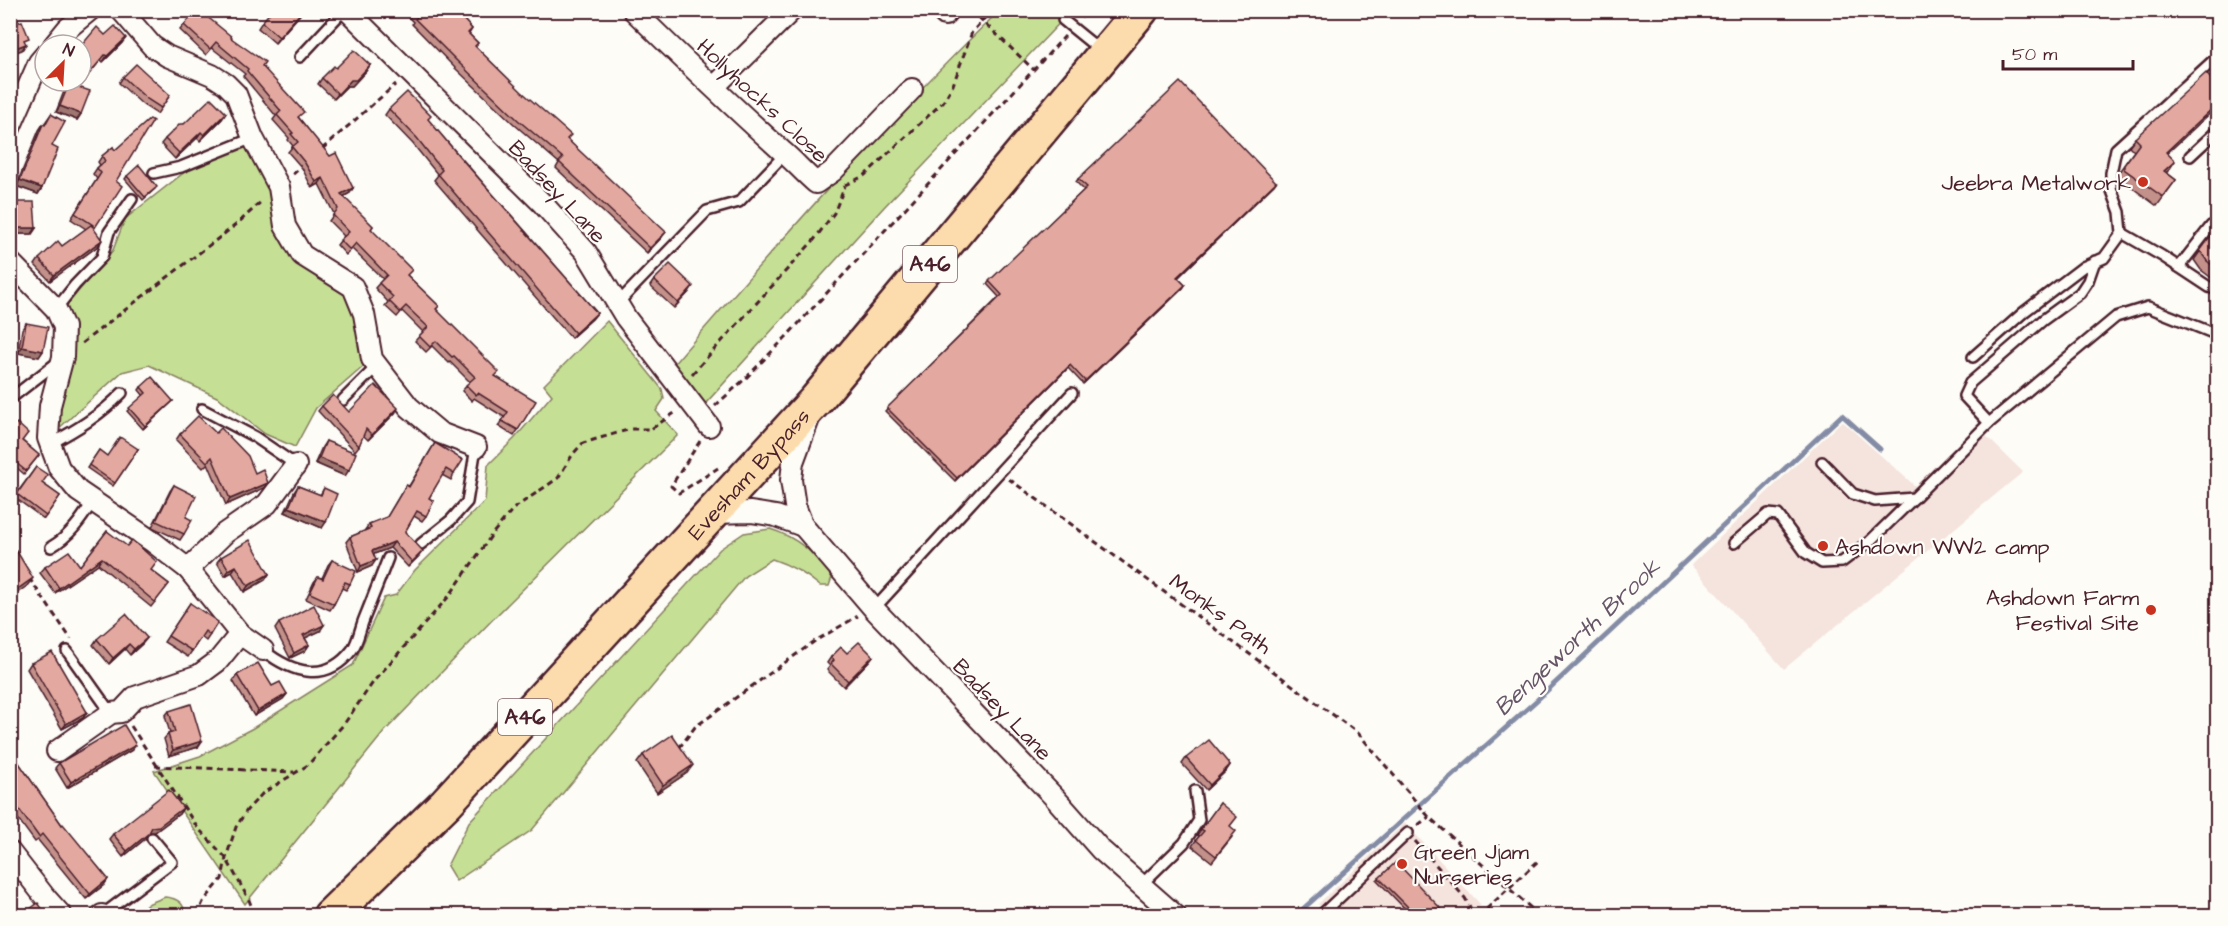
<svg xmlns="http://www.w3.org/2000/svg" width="2228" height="926" viewBox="0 0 2228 926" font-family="'Architects Daughter',sans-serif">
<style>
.built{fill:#f5e3dd}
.green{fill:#c5df95;stroke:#887f60;stroke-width:1.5}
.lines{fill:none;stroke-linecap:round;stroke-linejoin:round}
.stream{stroke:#848ca5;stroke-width:5}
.lane-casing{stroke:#4a1f2b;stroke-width:14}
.street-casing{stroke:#4a1f2b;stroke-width:24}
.highway-casing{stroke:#4a1f2b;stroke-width:38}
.path{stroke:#4a1f2b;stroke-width:3;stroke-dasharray:6 4.5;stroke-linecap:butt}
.lane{stroke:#fdfcf7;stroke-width:9}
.street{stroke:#fdfcf7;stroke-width:20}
.highway{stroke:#fcdcac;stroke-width:33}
.wall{fill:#c3918a;stroke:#4a1f2b;stroke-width:1.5}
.shaded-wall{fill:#9f7670;stroke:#4a1f2b;stroke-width:1.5}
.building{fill:#e3a9a0;stroke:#4a1f2b;stroke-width:1.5}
.poi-dot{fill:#c8321e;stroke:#fdfcf7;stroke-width:2}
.labels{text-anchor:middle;stroke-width:4.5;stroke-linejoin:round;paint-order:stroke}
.shield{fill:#fdfcf7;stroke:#806168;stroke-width:1.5}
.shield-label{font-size:21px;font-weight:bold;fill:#4a1f2b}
.street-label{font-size:22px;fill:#4a1f2b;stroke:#fdfcf7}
.poi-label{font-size:22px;fill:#4a1f2b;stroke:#fdfcf7;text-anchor:end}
.water-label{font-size:24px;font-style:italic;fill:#675668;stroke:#fdfcf7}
</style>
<rect width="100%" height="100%" fill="#fdfcf7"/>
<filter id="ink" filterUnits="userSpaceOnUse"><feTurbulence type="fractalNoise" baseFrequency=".0167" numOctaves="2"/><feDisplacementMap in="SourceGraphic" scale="12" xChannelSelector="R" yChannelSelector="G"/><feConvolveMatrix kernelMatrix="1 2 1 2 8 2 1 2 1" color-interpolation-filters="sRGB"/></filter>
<g filter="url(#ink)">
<!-- built -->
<g class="built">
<path d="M1842,421L1915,486L1976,426L2023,472L1784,669L1691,565Z"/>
<path d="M1405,823L1481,905L1469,915L1328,916L1318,904Z"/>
</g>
<!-- green -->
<g class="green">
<path d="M999,11H1071L884,207L705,404L672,366C777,245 883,123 999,11Z"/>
<path d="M255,144L302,255L353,287L372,359L316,408L295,447L265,434L219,398L149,365L122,372L48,438L60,313L113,250L125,219L186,171L224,154Z"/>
<path d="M607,321L662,389L664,399L656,411L678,435L496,616L384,732L245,904L154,771L200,756L253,728L353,665L384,598L396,595L415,570L485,501L488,465L515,438L552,395L544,385Z"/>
<path d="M770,529C794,536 819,555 832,577L829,586H820C805,573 790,565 772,559L745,576L532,830L456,881L447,866L469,822L720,549L744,533Z"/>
<path d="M165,897C177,898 185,903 185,915H133L150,903Z"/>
</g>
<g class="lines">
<!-- stream -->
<path class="stream" d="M1295,916L1537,700L1842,415L1880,449"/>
<defs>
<g id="lane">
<path d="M1063,20L1100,50"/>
<path d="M300,57L344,10"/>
<path d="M2190,156L2218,130"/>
<path d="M154,173L181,167L253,138"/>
<path d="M2122,233L2162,256L2209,287L2218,290"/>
<path d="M2179,267L2211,226"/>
<path d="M617,304L707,211L739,202L785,154"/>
<path d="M56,309L75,285L102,257L109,232L132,199"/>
<path d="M1973,357L2024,312L2083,267L2104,258L2122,233L2120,212L2111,188V173L2116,149L2216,58"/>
<path d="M10,399L59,361"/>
<path d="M343,400L377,366"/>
<path d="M202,409L255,437L296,465"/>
<path d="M1989,423L1964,396L1970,383L2043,320L2080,293L2088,281L2095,261"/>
<path d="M50,444C76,430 101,415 122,393"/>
<path d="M1822,462L1853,494L1875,501L1914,498L1989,423L2116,317L2148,307L2218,335"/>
<path d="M1734,543L1768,514L1778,515L1806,553L1822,563L1842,562L1870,541L1914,498"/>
<path d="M421,544L451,520L467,502L476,447"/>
<path d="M51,547C70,536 81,520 93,501"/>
<path d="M874,609L1072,393"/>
<path d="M263,650C292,673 326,684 352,650C358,642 360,629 364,619C372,599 380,579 388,558"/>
<path d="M67,651L111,713"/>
<path d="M1141,885L1184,843L1199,820L1195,791"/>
<path d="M102,915L172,862L152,838"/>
<path d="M1320,916L1408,833"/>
</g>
<g id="street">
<path d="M121,10L152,46L167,56L212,75L226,84L236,94L253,138L279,187L285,226L302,255L353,287L364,314L372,359L409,407L440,433L476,447"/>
<path d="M347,10L543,204L586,252L626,318L709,426"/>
<path d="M633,10C682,58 731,105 782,151C794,161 804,173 816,183L833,171L912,89"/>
<path d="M940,10L945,15"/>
<path d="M54,45L67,29L90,10"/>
<path d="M714,87L792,10"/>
<path d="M10,128L39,62L45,55"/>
<path d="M10,262L56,309L64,327L63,357L50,406L48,438L59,468L78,491L153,542L188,569L240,634L263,650"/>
<path d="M810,416L793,462L791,480L795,506L803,526L874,609L1055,798L1101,850L1176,916"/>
<path d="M713,513L751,512L776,516L803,526"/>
<path d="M188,569L225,533L267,504L296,465"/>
<path d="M57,751L111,713L121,712L135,697L199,675L218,661L240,634"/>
<path d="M10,852L45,897L62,916"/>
<path d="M101,916L102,915"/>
</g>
<g id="highway">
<path id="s1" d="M330,916L446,803L816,400L1141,10"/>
</g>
</defs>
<!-- lane casing -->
<use href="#lane" class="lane-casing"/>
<!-- street casing -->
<use href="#street" class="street-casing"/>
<!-- highway casing -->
<use href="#highway" class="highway-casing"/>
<!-- path -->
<g class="path">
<path d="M971,10L1033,69"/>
<path d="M1081,18L1087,10"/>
<path d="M322,149L396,84"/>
<path d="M293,174L304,165"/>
<path d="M845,185L864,176L943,102L953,85L972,32L992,10"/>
<path d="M82,343L237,224L263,200"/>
<path d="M692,374L814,240L834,213L845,186"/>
<path d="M715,406L746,378L786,337L1065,36"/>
<path d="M700,441L671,486L679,493L718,468"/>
<path d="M1009,479L1358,733L1429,817L1540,916"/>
<path d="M10,545L15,554"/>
<path d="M29,578L71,639"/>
<path d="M131,726L197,827L226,858L249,900L254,913L257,916"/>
<path d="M679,748L695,727L815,641L858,616"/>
<path d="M155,766L294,772"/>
<path d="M1418,825L1429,817"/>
<path d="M1415,841L1465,898L1470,907L1461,916"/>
<path d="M197,916L203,902L222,879L226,858L236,827L247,810L263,793L308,765L344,724L374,681L450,595L493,533L513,509L558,478L573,454L583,443L631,429H651L676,412"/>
<path d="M1479,916L1538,861"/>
</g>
<!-- lane -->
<use href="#lane" class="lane"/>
<!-- street -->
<use href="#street" class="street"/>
<!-- highway -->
<use href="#highway" class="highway"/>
</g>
<!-- wall -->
<g class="wall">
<path d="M53,10H64L57,16Z"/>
<path d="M142,10H156L150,17Z"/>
<path d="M304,10L275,43L258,28L262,22Z"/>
<path d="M401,10H455L472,29L469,34L478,43L475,46L568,140L662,237L647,253L556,168L559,163L515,125L455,68L412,24L413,22Z"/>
<path d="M202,18L231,38L262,66L299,118L353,188L350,193L343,197L373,226L371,229L407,275L439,306L436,309L496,377L518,430L514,436L498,426L504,417L474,398L472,401L462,391L470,382L450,362L449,363L432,346L426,352L415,341L423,332L402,311L397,317L385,306L388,302L375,288L383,279L352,249L346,255L337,245L344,236L329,221L334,214L319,184L312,188L302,168L288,152L293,146L288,140L289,138L273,120L276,116L243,76L245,74L212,48L206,55L180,30L184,25Z"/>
<path d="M105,35L122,43L103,62L101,60L78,87L81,114L77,120L56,112L68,81H81Z"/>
<path d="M370,65L366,71L352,86H347L334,99L318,84L322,78Z"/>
<path d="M123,77L170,95L157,114L143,105L119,83Z"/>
<path d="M389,109L428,120L597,313L592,319L571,338L434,180L438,175L413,144L385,115Z"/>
<path d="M226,113L222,119L200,141L197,138L175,159L161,144L165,139L184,124Z"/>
<path d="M51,114L52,146L42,188L38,194L16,186L39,130L43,124H44Z"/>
<path d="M2135,138L2168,153L2169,170L2166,172L2176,180L2157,206L2118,177V173L2134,151L2129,146Z"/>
<path d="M113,147L116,181L94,229L98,246L50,281L35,265L39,259L62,246L86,229L71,219L97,179L93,174L97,168L100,165L98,162L102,156Z"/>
<path d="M127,176L155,189L143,200L125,179Z"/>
<path d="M1078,179L1276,182L1178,278L1185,285L1183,288L1083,384L1068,368L955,481L885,411L999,297L987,284L1084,190L1076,182Z"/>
<path d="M14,202L36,228L32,234H11L10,208Z"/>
<path d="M2217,228V282L2201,270L2194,260Z"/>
<path d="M654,280L689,292L674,308L650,286Z"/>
<path d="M26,323L43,351L39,357L18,353L22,329Z"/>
<path d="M141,387L173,401L171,403L143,429L127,411L144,396L139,390Z"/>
<path d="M322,406L349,412L395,413L368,440L363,435L359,446L355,451L318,411Z"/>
<path d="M10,430L39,455L24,474L10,462Z"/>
<path d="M180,434L255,473L264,488L226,505L208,463L203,468L176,440Z"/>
<path d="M326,441L345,476L315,463L322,447Z"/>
<path d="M435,443L454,474L451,480L442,475L429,498L426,516L422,521L414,516L405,532L419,556L408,567L390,548L374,554L372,566L358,572L346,542L350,537L366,531L365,530L369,524L387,517L406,485L409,486Z"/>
<path d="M138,449L113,486L87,468L99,450L107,456Z"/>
<path d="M36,467L42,483L60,496L44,519L14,497Z"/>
<path d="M174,485L186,517L184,534L180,540L152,527L170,491Z"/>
<path d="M298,486L320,495L324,488L322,528L285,512L294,492Z"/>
<path d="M107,531L151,570L169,584L151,607L98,564L55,593L40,573L45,567L80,566Z"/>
<path d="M221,557L269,574L265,580L244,592L232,572L225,576L217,562Z"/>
<path d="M332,560L350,584L346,590L342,588L334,604L330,610L306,599L314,582L318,577L322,578L328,565Z"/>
<path d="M190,603L210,635L206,641L201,637L188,657L164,642Z"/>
<path d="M279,623L320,631L305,638L309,645L305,651L290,658L275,629Z"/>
<path d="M147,638L142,644L130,655L125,649L109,664L93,645L97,639Z"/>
<path d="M847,653L873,656L869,661L844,687L827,670L830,666L827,663L831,657Z"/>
<path d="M31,663L87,712L83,718L62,729L27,669Z"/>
<path d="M237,675L272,686L287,694L283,699L254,716L233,681Z"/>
<path d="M169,711L198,747L169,756L164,739L168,734L170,733L165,716Z"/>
<path d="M10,750L62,825L108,879L104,885L86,899L38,840L35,842L10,808Z"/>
<path d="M132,750L67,788L55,768L59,763Z"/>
<path d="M643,755L687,773L657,793L637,763Z"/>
<path d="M1186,758L1230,765L1226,771L1206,790L1182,764Z"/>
<path d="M1220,803L1230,826L1232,837L1212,862L1192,846L1199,836L1197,835Z"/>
<path d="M183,808L179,814L155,832H150L145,839L123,857L109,839L113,834Z"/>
<path d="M1379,878L1447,915H1411L1377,880Z"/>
</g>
<!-- shaded-wall -->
<g class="shaded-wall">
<path d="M303,10H304L275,43L279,37Z"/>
<path d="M126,38L122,43L103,62L107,56Z"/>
<path d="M26,44L22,50L10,54V50Z"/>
<path d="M370,65L366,71L352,86H347L334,99L338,94L351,80Z"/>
<path d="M2217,104V107L2160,160L2166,152Z"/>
<path d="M60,106L81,114L77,120L56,112Z"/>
<path d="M226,113L222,119L200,141L204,135Z"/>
<path d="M201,132L197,138L175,159L179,153Z"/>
<path d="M2175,161L2169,170L2158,180L2164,171Z"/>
<path d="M323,178L319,184L312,188L316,182Z"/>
<path d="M20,180L42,188L38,194L16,186Z"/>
<path d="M1276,182L1274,185L1175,280L1177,277Z"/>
<path d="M353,188L350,193L337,200L341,194Z"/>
<path d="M16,228H36L32,234H11Z"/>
<path d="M666,232L662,237L647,253L650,248Z"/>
<path d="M102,240L98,246L50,281L54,275Z"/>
<path d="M1185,285L1183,288L1083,384L1085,381Z"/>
<path d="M693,286L689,292L674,308L678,303Z"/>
<path d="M597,313L592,319L571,338L575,333Z"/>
<path d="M22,347L43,351L39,357L18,353Z"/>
<path d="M1070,365L1068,368L955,481L957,478Z"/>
<path d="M173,401L171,403L143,429L145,426Z"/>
<path d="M398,408L395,413L368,440L372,435Z"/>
<path d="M319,458L349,470L345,476L315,463Z"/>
<path d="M268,483L264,488L226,505L230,499Z"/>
<path d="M289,507L326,522L322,528L285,512Z"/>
<path d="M394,542L390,548L369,556L372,551Z"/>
<path d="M423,551L419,556L408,567L412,562Z"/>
<path d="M102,558L98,564L55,593L59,588Z"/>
<path d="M376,560L372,566L358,572L361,566Z"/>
<path d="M236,566L232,572L225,576L229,570Z"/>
<path d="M269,574L265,580L244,592L248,586Z"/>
<path d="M33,578L27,586L10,598V595L12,593Z"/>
<path d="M324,625L320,631L299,641L303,635Z"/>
<path d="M147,638L142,644L130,655L134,649Z"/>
<path d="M129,644L125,649L109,664L113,658Z"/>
<path d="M309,645L305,651L290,658L294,653Z"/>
<path d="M873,656L869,661L844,687L848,681Z"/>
<path d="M287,694L283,699L254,716L258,711Z"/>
<path d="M87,712L83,718L62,729L66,724Z"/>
<path d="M202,741L198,747L169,756L173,750Z"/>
<path d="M136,745L132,750L67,788L71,782Z"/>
<path d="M693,765L687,773L657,793L663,785Z"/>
<path d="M1230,765L1226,771L1206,790L1210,785Z"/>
<path d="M183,808L179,814L155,832H148L152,827Z"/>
<path d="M149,833L145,839L123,857L127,851Z"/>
<path d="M108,879L104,885L86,899L90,894Z"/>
</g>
<!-- building -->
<g class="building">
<path d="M272,10H303L279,37L262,22Z"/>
<path d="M410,10H455L472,29L468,33L478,43L475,46L522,92L571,135L567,139L666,232L650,248L559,162L563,158L518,120L458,62L415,19L417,17Z"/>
<path d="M195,12L202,18L205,15L232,37L231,38L265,62L262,66L304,112L298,117L330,156L336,153L353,188L341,194L373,226L371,229L412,270L407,275L439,306L436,309L499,372L495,376L536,401L518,430L502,421L508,412L478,393L476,395L466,385L475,377L454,356L452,357L436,341L430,347L419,336L428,327L406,306L400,312L389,301L393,297L379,283L387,275L356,243L350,250L340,240L349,232L333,215L338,209L323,178L316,182L305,163L292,147L298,142L291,134L293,133L277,115L281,111L247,71L248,69L216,42L210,49L184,25Z"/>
<path d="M22,21L29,38L24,40L26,44L10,50V25Z"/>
<path d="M115,26L126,38L107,56L105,55L78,87L90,91L81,114L60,106L70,81H81V46L97,27L105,35Z"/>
<path d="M354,50L370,65L356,80H351L338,94L322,78L334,66L336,68Z"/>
<path d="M136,64L170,95L161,108L147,99L123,77Z"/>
<path d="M2206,73L2217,86V104L2166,152L2175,161L2164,171L2176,180L2163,197L2124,169V165L2140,143L2135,138Z"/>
<path d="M1180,82L1276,182L1177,277L1185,285L1085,381L1070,365L957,478L887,408L1002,295L989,281L1087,187L1078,179Z"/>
<path d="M407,92L431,116L428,119L459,156L597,313L575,333L438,174L442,170L417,138L389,109Z"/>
<path d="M211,98L226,113L204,135L201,132L179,153L165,139L180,124H184Z"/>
<path d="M51,114L65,122L52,146L58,149L42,188L20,180L43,124L45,125Z"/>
<path d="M150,119L153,121L116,181L122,186L94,229L102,240L54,275L39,259L58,241L62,246L91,225L93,227V225L75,213L101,173L97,168L105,161L102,156L113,147L115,150Z"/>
<path d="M139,165L157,187L145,197L127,176Z"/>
<path d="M14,202H34L36,228H16Z"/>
<path d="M2217,228V269L2207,261L2200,251Z"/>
<path d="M670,264L693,286L678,303L654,280Z"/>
<path d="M10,298L17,304L10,311Z"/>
<path d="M26,323L48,327L43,351L22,347Z"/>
<path d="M152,377L173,401L145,426L129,408L146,393L141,387Z"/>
<path d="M375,385L398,408L372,435L366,429L359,446L322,406L333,395L349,412Z"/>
<path d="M198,416L216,433L221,428L248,456L255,473L263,469L268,483L230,499L212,457L207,462L180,434Z"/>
<path d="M17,423L28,433L22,441L39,455L26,471L10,458V430Z"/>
<path d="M120,437L138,449L115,483L89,465L99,450L107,456Z"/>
<path d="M326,441L356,453L349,470L319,458Z"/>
<path d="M435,443L463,460L454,474L446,469L429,498L434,501L426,516L417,511L405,532L423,551L412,562L394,542L372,551L376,560L361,566L350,537L371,528L369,524L387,517L406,485L409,487Z"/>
<path d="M36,467L48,475L42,483L60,496L46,516L17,494Z"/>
<path d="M174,485L196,496L186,517L192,520L184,534L156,521Z"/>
<path d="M298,486L321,495L324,488L337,494L326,522L289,507Z"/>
<path d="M107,531L127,546L132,540L157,562L151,570L169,584L155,602L102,558L59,588L45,567L69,551L80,566Z"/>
<path d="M250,540L269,574L248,586L236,566L229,570L221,557Z"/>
<path d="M16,550L33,578L12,593L10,591V554Z"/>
<path d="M332,560L356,571L350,584L345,582L334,604L310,593L318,577L323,579Z"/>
<path d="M190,603L218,622L210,635L205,631L192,651L168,636Z"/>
<path d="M314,605L324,625L303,635L309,645L294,653L279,623Z"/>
<path d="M126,614L147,638L134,649L129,644L113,658L97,639Z"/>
<path d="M859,642L873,656L848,681L831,664L834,660L831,657L841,647L847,653Z"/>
<path d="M52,652L87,712L66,724L31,663Z"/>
<path d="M258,663L272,686L280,682L287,694L258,711L237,675Z"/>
<path d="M191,704L202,741L173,750L168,734L175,732L169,711Z"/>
<path d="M124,725L136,745L71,782L59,763Z"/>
<path d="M672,735L693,765L663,785L643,755Z"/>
<path d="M1209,740L1230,765L1210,785L1186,758Z"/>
<path d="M10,750L62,825L63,824L108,879L90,894L42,834L39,837L10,797Z"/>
<path d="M169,790L183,808L159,826L152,827L149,833L127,851L113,834Z"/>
<path d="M1220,803L1237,817L1230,826L1236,831L1216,856L1196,840L1204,831L1201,829Z"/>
<path d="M1396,862L1447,915H1416L1379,878Z"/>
<path d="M38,903L47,915H22Z"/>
</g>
</g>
<!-- markers -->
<g class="poi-dot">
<circle cx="2143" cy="182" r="6"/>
<circle cx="1823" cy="546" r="6"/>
<circle cx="2151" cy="610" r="6"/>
<circle cx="1402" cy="864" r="6"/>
</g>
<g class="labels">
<!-- shield labels -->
<g class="shield">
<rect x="903" y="246" width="54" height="36" rx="4.5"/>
<rect x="498" y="699" width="54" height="36" rx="4.5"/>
</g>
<g class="shield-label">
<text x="930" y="271">A46</text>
<text x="525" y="724">A46</text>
</g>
<!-- street labels -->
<g class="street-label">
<text transform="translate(763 100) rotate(43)" y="8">Hollyhocks Close</text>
<text transform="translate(558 191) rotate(47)" y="8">Badsey Lane</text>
<text dy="8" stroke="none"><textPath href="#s1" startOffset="609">Evesham Bypass</textPath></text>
<text transform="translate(1221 613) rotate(36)" y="8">Monks Path</text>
<text transform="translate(1003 709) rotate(46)" y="8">Badsey Lane</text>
</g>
<!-- poi labels -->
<g class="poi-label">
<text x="2131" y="190">Jeebra Metalwork</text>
<text x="1835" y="554" text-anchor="start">Ashdown WW2 camp</text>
<text x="2139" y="605">Ashdown Farm<tspan x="2139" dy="25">Festival Site</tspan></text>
<text x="1414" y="859" text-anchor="start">Green Jjam<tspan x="1414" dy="25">Nurseries</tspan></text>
</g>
<!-- water labels -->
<g class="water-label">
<text transform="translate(1577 637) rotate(-43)" y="8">Bengeworth Brook</text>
</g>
</g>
<!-- margin -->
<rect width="2228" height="926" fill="none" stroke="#fdfcf7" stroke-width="36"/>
<rect x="18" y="18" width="2192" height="890" fill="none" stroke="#4a1f2b" stroke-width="2" filter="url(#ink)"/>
<!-- north arrow -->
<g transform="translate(63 63) rotate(24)"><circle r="28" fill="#fdfcf7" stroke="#b5a4a5" stroke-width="1.5"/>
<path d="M0-4.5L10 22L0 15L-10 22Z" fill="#c8321e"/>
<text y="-9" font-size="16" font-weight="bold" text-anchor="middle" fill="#4a1f2b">N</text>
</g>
<!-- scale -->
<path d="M2003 60v9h130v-9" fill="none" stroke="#4a1f2b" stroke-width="3"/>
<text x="2012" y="60" font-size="18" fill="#4a1f2b" stroke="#fdfcf7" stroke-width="4.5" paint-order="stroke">50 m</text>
</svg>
